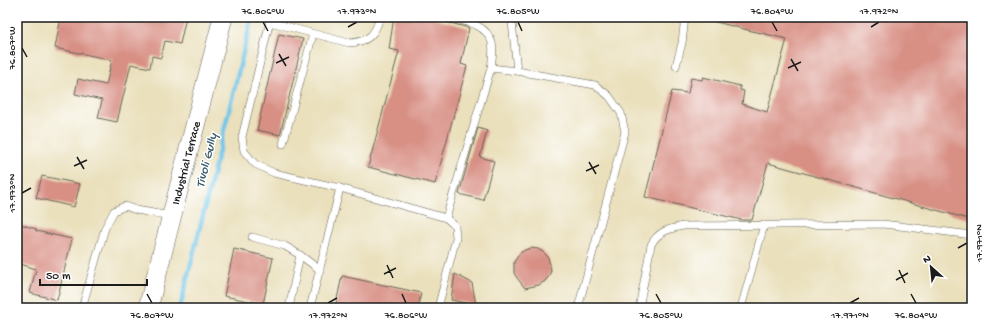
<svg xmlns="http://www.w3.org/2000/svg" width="989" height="325" viewBox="0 0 989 325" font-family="'Gochi Hand',sans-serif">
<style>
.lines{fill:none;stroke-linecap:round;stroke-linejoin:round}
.stream{stroke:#6ac4e8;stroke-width:4.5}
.building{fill:#d88f84}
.lane-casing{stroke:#646154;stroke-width:8}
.secondary-casing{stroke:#646154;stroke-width:20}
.lane{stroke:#fff;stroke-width:7}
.secondary{stroke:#fff;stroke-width:19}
.ticks{fill:none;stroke:#1c1c1c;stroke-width:1.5}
.labels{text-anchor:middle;stroke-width:3;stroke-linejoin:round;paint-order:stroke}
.street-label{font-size:12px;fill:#1c1c1c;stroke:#fff}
.water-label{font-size:13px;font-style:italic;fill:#3b5f6e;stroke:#fff}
.neatline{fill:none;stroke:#1c1c1c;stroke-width:1.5}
.ticks-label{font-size:10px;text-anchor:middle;fill:#1c1c1c}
</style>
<rect width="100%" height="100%" fill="#fff"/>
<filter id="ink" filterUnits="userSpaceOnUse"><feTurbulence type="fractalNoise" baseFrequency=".025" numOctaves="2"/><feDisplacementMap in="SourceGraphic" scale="8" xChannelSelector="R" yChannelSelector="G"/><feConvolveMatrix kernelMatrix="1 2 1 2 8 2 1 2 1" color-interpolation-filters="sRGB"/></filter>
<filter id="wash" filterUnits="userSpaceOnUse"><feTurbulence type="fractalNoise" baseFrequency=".012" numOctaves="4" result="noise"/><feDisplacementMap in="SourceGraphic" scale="16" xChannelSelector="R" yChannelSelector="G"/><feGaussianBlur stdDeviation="0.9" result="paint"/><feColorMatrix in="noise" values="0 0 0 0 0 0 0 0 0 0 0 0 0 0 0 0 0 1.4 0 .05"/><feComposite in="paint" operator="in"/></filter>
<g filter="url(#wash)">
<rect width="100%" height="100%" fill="#eae0bc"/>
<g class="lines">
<!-- stream -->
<path class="stream" d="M180,308L252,17"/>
</g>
<g id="blocks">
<!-- building -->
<g class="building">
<path d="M61,17H186L180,44L165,41L161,58L152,56L150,68L131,64L117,122L98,118L102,100L75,94L78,79L106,85L112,60L55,48Z"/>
<path d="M394,17H428L469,28L461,64L467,66L435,184L368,167L399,51L389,49Z"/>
<path d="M712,17H972V220L768,163L752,220H742L645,197L672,91L688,93L691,78L702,80L703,77L740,86V90L744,91L742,104L767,112L787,39L752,31L712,21Z"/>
<path d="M279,34L303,39L280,135L257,130Z"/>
<path d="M478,128L487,131L480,157L494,161L483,200L459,194Z"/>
<path d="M42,176L80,184L74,207L36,198Z"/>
<path d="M17,223L36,229V231L72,239L57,300L30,293L36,269L17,263Z"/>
<path d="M531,248L538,249L543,252L548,257L551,270L549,276L545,281L539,285L525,288L517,278L514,273V262L520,253L525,250Z"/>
<path d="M234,249L273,258L263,304L224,296Z"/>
<path d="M455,274L472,283L476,305L451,300Z"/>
<path d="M342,276L421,293L418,308H335Z"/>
</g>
</g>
</g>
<g filter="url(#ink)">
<use href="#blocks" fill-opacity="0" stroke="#646154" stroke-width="1"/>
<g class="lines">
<defs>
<g id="lane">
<path d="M271,17L242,137L244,151L255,164L274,173L340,188L446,218L455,226L456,238L438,308"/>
<path d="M446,17C463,21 487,23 492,43C494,50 492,60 491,68L446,218"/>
<path d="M510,17L512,22L517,71"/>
<path d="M270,22L349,43C368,42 375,35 380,17"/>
<path d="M676,66L682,43L685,17"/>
<path d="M491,68L517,71L595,85L609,96L621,113L625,132L578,308"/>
<path d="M283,144L313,34"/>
<path d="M252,237L285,246L300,255L320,270"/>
<path d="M82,308L105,228L114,211L125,206L136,210L171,216"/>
<path d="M289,308L300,255"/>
<path d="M310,308L340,188"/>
<path d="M639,308L651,245C658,231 669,229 683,226L883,224L972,235"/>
<path d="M741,308L764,225"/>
</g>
<g id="secondary">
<path id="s1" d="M148,308L223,17"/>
</g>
</defs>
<!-- lane casing -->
<use href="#lane" class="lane-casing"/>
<!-- secondary casing -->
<use href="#secondary" class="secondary-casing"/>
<!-- lane -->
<use href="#lane" class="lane"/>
<!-- secondary -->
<use href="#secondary" class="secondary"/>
</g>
</g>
<!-- ticks -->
<path class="ticks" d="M263,22L268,31M518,22L522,31M772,22L777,31M348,27L357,22M871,27L879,22M22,48L27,57M279,54L286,66M791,59L798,71M276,63L289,57M788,68L801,62M77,157L84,169M589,162L596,174M74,166L87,160M586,171L599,165M22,193L31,188M958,248L967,243M387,265L393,278M899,270L905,283M384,274L396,268M896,280L908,273M147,294L152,303M402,294L406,303M656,294L661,303M911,294L916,303M328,303L337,298M850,303L859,298"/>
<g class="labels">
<!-- street labels -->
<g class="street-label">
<text dy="4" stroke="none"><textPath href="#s1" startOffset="150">Industrial Terrace</textPath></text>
</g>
<!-- water labels -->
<g class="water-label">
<text transform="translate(205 160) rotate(-76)" y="5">Tivoli Gully</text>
</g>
</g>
<!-- margin -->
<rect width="989" height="325" fill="none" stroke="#fff" stroke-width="44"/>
<!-- north arrow -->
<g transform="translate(931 267) rotate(333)" stroke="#ffffff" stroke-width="3" paint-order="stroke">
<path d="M0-3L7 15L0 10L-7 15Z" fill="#1c1c1c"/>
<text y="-6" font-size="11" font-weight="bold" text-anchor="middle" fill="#1c1c1c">N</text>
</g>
<!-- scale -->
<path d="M40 279v6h107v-6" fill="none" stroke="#1c1c1c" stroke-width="2"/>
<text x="46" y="279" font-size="12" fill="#1c1c1c" stroke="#ffffff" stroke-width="3" paint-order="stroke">50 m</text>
<rect x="22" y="22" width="945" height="281" class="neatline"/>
<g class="ticks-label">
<text x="263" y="14">76.806°W</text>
<text x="357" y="14">17.973°N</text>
<text x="518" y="14">76.805°W</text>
<text x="772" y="14">76.804°W</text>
<text x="879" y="14">17.972°N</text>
<text transform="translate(11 48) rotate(-90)" y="4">76.807°W</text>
<text transform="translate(11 193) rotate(-90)" y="4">17.973°N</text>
<text transform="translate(978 243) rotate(-90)" y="4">17.971°N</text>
<text x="152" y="318">76.807°W</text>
<text x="328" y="318">17.972°N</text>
<text x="406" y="318">76.806°W</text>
<text x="661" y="318">76.805°W</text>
<text x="850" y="318">17.971°N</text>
<text x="916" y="318">76.804°W</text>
</g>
</svg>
